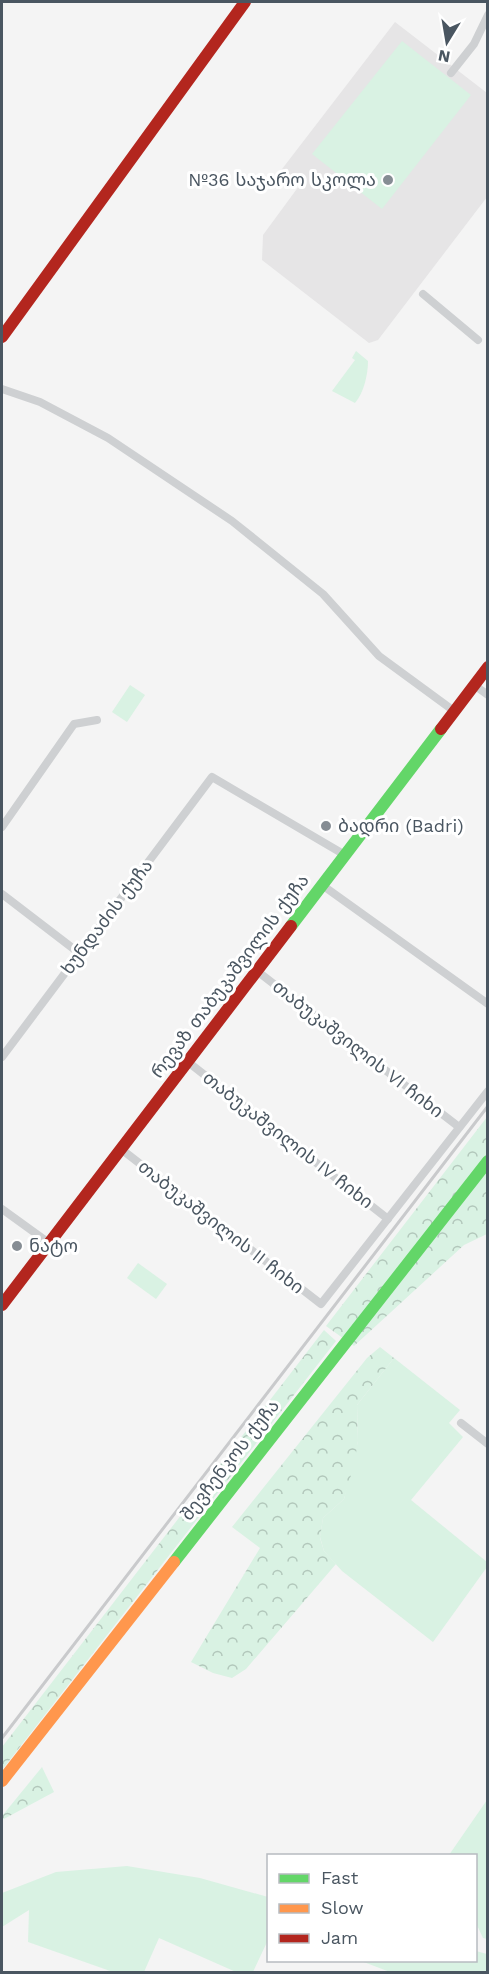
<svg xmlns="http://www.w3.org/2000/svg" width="489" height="1974" viewBox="0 0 489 1974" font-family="'Work Sans','Noto Sans Georgian',sans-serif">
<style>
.education{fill:#e6e5e6}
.green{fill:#d9f2e3}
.forest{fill:url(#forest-crowns)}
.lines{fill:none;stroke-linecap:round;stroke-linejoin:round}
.street{stroke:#ced0d2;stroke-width:8}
.fast{stroke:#63d668;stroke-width:12}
.slow{stroke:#ff974d;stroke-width:12}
.jam{stroke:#b3261e;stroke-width:12}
.rail{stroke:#c9cacc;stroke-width:3}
.poi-dot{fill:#868d94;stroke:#fff;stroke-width:2}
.labels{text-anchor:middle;stroke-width:6;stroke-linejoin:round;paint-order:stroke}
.poi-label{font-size:18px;fill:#4a5661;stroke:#fff;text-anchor:start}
.street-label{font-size:18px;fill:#4a5661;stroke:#fff}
</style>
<defs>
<pattern id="forest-crowns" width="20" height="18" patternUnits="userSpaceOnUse" patternTransform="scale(1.5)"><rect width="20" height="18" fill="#d9f2e3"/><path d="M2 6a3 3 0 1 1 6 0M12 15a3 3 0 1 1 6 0" fill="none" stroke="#b2c7bb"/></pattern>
</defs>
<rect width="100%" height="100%" fill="#f4f4f4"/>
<!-- education -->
<path class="education" d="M395,22L487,93V197L378,340L369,343L262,260L263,235L299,186L279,173Z"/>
<!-- green -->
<g class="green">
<path d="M402,41L471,95L382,209L312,154Z"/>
<path d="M356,351L368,361C368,374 364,393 355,403L332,391L355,360L352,358Z"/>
<path d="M130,685L145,695L127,722L112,712Z"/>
<path d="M138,1263L167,1284L156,1299L127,1278Z"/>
<path d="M394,1358L460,1410L449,1423L463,1437L411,1500L487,1562V1567L433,1642L342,1571L324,1551L320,1537L323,1518L344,1499L358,1441L357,1405Z"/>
<path d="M487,1800V1939L483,1938L476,1923V1856L449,1855Z"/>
<path d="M127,1866L200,1878L268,1897V1940L253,1972H236L159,1938L144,1972H113L28,1942L29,1910L2,1927V1893L56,1872Z"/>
<path d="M476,1951L487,1954V1972H390L361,1961L476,1960Z"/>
</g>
<!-- forest -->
<g class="forest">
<path d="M487,1117V1234L464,1245L354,1346L326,1326Z"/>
<path d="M324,1330L336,1341L2,1770V1747Z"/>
<path d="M380,1347L394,1358L357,1405L358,1441L354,1465L344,1499L323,1518L320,1538L324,1551L336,1564L246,1669L232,1678L213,1673L191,1662L260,1548L232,1527L367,1358Z"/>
<path d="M42,1767L54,1792L2,1820V1816Z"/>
</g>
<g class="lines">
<!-- street -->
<g class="street">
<path d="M451,73L474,44L488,15"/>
<path d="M423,294L478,340"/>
<path d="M2,389L40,402L108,438L232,521L323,594L379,656L454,711"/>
<path d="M474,685L488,695"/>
<path d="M2,827L74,724L97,720"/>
<path d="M322,885L488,1004"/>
<path d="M2,894L79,953"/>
<path d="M257,971L459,1127"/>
<path d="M2,1057L212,777L345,855"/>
<path d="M188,1062L388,1219"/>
<path d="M121,1149L321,1304L488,1091"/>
<path d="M2,1209L49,1243"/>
<path d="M461,1423L488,1444"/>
</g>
<!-- fast -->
<g class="fast">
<path d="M291,926L441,729"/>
<path d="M174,1562L488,1161"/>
</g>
<!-- slow -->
<path class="slow" d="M2,1781L174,1562"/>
<!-- jam -->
<g class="jam">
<path d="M2,337L245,2"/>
<path d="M441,729L488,667"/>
<path d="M2,1305L291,926"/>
</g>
<!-- rail -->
<path class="rail" d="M2,1738L488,1106"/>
</g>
<!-- markers -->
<g class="poi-dot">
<circle cx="388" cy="180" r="6"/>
<circle cx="326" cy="826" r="6"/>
<circle cx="17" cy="1246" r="6"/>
</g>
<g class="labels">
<!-- poi labels -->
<g class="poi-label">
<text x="376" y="186" text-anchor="end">№36 საჯარო სკოლა</text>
<text x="338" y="832">ბადრი (Badri)</text>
<text x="29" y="1252">ნატო</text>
</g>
<!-- street labels -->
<g class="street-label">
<text transform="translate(107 917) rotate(-53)" y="6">ხუნდაძის ქუჩა</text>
<text transform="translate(230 976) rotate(-53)" y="6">რევაზ თაბუკაშვილის ქუჩა</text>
<text transform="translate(358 1049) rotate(38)" y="6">თაბუკაშვილის VI ჩიხი</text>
<text transform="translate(288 1140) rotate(38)" y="6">თაბუკაშვილის IV ჩიხი</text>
<text transform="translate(221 1227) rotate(38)" y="6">თაბუკაშვილის II ჩიხი</text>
<text transform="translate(230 1460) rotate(-52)" y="6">შევჩენკოს ქუჩა</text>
</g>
</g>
<!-- border -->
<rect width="489" height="1974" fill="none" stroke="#4a5661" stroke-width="6"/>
<!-- legend -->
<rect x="267" y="1854" width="210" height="108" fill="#ffffff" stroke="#b7bbc0" stroke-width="1.5"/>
<rect x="279" y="1874" width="30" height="9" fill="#63d668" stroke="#b7bbc0" stroke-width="1.5"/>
<text x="321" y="1884" font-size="18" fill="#4a5661">Fast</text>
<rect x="279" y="1904" width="30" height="9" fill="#ff974d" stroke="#b7bbc0" stroke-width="1.5"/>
<text x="321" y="1914" font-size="18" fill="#4a5661">Slow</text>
<rect x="279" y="1934" width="30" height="9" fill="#b3261e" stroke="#b7bbc0" stroke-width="1.5"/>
<text x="321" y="1944" font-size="18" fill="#4a5661">Jam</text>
<!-- north arrow -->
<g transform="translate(447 42) rotate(191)" stroke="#ffffff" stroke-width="4.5" paint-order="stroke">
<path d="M0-4.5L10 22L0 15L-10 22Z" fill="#4a5661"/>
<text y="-9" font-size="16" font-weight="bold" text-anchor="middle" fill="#4a5661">N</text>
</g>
</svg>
